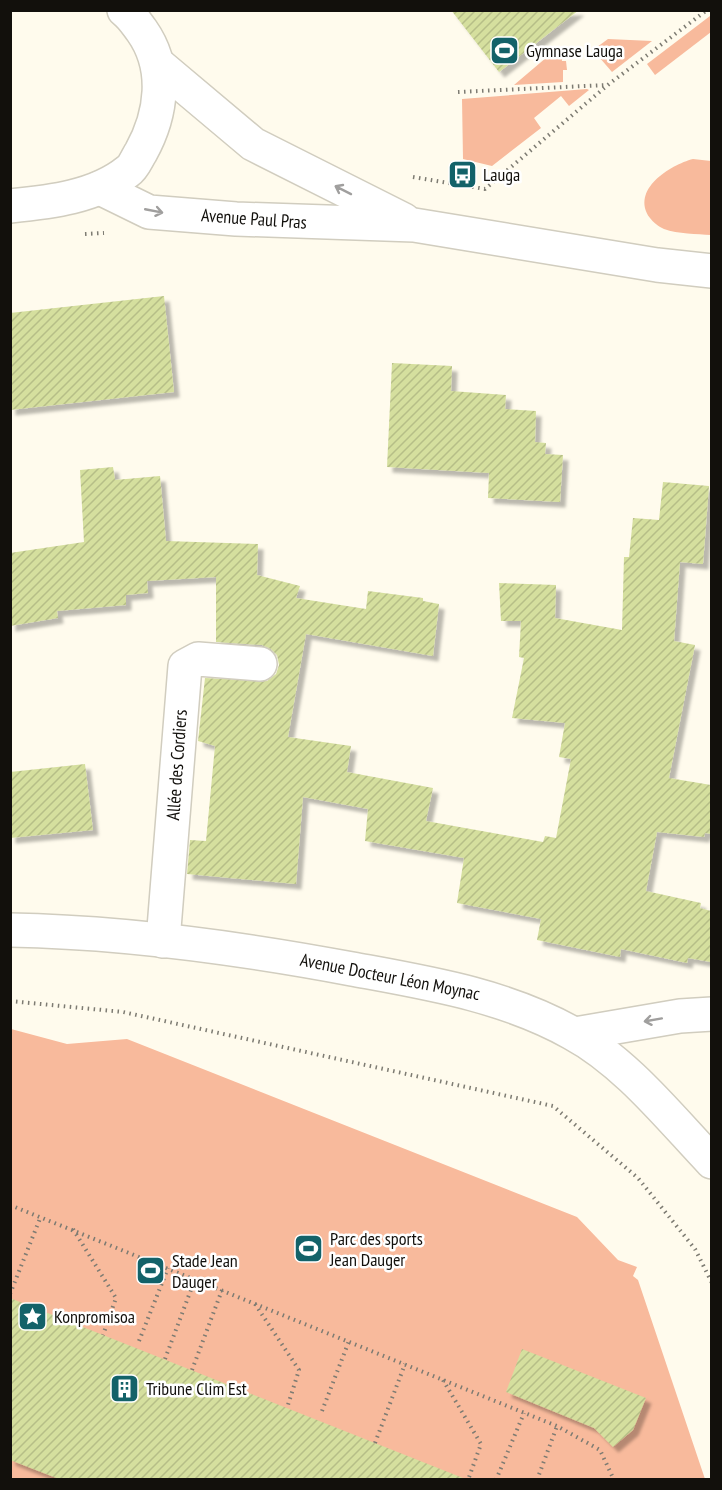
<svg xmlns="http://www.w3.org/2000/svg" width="722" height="1490" viewBox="0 0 722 1490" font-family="'PT Sans Narrow',sans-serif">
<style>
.grass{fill:#f8ba9c}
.building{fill:url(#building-hatch);filter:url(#shadow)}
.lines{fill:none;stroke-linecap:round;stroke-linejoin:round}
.minor-casing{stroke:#d1cdbf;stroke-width:36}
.tertiary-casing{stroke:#d1cdbf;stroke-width:36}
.path{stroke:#7d7b72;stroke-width:4;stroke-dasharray:1.5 4.5;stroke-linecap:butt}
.minor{stroke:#fff;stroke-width:33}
.tertiary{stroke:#fff;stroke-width:33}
.oneway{stroke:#a09f9e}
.labels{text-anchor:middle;stroke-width:5;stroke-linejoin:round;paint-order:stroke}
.poi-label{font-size:18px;fill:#12100c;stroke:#fff;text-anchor:start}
.street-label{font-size:18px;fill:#12100c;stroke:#fff}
</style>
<defs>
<pattern id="building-hatch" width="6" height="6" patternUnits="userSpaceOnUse" patternTransform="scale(1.5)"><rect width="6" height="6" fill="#d5df9e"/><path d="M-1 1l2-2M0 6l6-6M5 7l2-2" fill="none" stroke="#b6be87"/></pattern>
<filter id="shadow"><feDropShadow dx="5.5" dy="5.5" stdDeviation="1.5" flood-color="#0004"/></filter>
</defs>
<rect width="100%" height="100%" fill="#fffbed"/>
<!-- grass -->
<g class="grass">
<path d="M710,16L711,32L655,75L647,64Z"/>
<path d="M608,39L652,41L612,72L593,50Z"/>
<path d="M560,46L562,61H566L567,70H563V82L514,85Z"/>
<path d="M587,89L589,90L569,106L561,96L534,118L541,128L492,166L463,159L462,99Z"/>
<path d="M693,159L711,161V235C697,234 678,234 664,229C659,227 653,222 650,218C630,190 670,165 693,159Z"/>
<path d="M11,1029L67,1044L127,1039L577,1217L618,1260L637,1267L633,1276L638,1280L705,1479L11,1480Z"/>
</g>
<!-- building -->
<g class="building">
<path d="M451,10H579L499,72Z"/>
<path d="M164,296L174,392L10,410V313Z"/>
<path d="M392,363L452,366L451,391L506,395L505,409L536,411L535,442L546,443L545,454L563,455L560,502L488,498L489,473L387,467Z"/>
<path d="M113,467L115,480L160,476L166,541L258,544L257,575L300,586L296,598L366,609L368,591L423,598V601L439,604L433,656L306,634L288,737L351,746L347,772L433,788L426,821L543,842L545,836L556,838L571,759L559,757L565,723L512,718L524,658L519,657L521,621H501L499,583L556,585L555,618L622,630L624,557H629L633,518L659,520L663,482L709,486L703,564L680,562L674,641L695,645L669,778L711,785V834L705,833L704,837L657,832L646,891L701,903L700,908L711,911V962L688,958L687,963L621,949L620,957L537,940L541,919L457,903L464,858L365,841L368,809L303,797L296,884L187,874L190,840L206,841L215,746L198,741L205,678L267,681L276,674L279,665L277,655L271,649L262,645L216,642V577L147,581L148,593L126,595V605L57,611L58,618L10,626V553L84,542L80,470Z"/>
<path d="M85,764L93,830L10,838V772Z"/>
<path d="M10,1298L463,1478V1479H59L10,1460Z"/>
<path d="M522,1349L646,1398L633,1430L613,1447L594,1428L506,1392Z"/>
</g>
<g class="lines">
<defs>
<g id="minor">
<path d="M10,930C124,932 240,948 352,969C428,983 504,995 572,1033C626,1062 670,1118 712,1162"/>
<path d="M163,941L185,666L198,659L260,664"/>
<path d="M575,1034L680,1016L712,1014"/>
</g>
<g id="tertiary">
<path d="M159,65L253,144L404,220"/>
<path d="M100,188L149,212L236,219L414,225L657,265L712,271"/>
<path d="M10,206C50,202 96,197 128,171C134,167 137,158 141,152C162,114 168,68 142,31C136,23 132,16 124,10"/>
</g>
</defs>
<!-- minor casing -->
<use href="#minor" class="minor-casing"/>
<!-- tertiary casing -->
<use href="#tertiary" class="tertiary-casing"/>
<!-- path -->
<g class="path">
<path d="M458,92L607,85"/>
<path d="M413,177L485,189L609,84L707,10"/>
<path d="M85,234L104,233"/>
<path d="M10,1001L123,1012L553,1106L638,1178L695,1249L712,1283"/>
<path d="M10,1205L557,1426L600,1450L614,1480"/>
<path d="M73,1229L116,1298L103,1335"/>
<path d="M10,1294L41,1216"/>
<path d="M255,1304L299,1370L287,1408"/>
<path d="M139,1341L168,1268"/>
<path d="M165,1359L195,1279"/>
<path d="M192,1370L222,1290"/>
<path d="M443,1380L481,1444L468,1480"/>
<path d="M322,1411L349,1341"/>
<path d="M375,1443L405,1364"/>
<path d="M496,1480L524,1413"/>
<path d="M537,1480L557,1426"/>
</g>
<!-- minor -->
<use href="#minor" class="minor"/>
<!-- tertiary -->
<use href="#tertiary" class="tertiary"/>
</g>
<!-- one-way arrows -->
<defs><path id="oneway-shaft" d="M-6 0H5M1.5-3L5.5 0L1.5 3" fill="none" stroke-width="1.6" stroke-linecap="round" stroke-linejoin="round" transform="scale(1.5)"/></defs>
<g class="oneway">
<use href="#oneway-shaft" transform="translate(343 190) rotate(-153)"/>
<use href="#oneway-shaft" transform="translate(154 211) rotate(11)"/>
<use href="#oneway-shaft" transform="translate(653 1020) rotate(170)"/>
</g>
<!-- icons -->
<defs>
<symbol id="stadium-square" viewBox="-11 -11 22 22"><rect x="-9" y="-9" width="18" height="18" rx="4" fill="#136269" stroke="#fff"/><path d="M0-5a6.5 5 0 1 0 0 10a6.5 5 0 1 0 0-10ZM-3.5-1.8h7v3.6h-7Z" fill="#fff"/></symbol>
<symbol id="bus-square" viewBox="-11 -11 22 22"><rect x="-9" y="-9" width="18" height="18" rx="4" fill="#136269" stroke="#fff"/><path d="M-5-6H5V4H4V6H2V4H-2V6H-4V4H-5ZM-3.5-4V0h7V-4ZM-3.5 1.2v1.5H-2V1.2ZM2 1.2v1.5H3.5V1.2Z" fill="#fff"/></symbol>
<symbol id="sight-square" viewBox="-11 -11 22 22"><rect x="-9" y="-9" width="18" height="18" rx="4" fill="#136269" stroke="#fff"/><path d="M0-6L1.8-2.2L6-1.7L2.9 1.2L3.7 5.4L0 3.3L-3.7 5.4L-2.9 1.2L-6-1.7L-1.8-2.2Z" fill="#fff"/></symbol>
<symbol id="building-square" viewBox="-11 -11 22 22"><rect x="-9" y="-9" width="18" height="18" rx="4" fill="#136269" stroke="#fff"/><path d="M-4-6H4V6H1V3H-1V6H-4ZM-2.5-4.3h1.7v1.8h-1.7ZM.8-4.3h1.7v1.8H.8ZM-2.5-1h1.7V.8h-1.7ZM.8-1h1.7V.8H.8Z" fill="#fff"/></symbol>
</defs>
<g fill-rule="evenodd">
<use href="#stadium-square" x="488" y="34" width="33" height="33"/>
<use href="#bus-square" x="446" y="158" width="33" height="33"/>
<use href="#stadium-square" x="292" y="1232" width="33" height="33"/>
<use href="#stadium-square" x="134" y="1254" width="33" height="33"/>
<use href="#sight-square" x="16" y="1300" width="33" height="33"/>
<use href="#building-square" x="108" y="1372" width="33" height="33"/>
</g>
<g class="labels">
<!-- poi labels -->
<g class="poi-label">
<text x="526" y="57">Gymnase Lauga</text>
<text x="483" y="181">Lauga</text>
<text x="330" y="1245">Parc des sports<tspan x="330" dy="21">Jean Dauger</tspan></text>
<text x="172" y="1267">Stade Jean<tspan x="172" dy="21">Dauger</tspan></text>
<text x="54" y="1323">Konpromisoa</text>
<text x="146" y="1395">Tribune Clim Est</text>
</g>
<!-- street labels -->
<g class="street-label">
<text transform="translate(254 219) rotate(4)" y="6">Avenue Paul Pras</text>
<text transform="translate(177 765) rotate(-86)" y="6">Allée des Cordiers</text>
<text transform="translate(390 977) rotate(11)" y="6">Avenue Docteur Léon Moynac</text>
</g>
</g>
<!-- border -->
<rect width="722" height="1490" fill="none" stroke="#12100c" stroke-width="24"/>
</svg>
